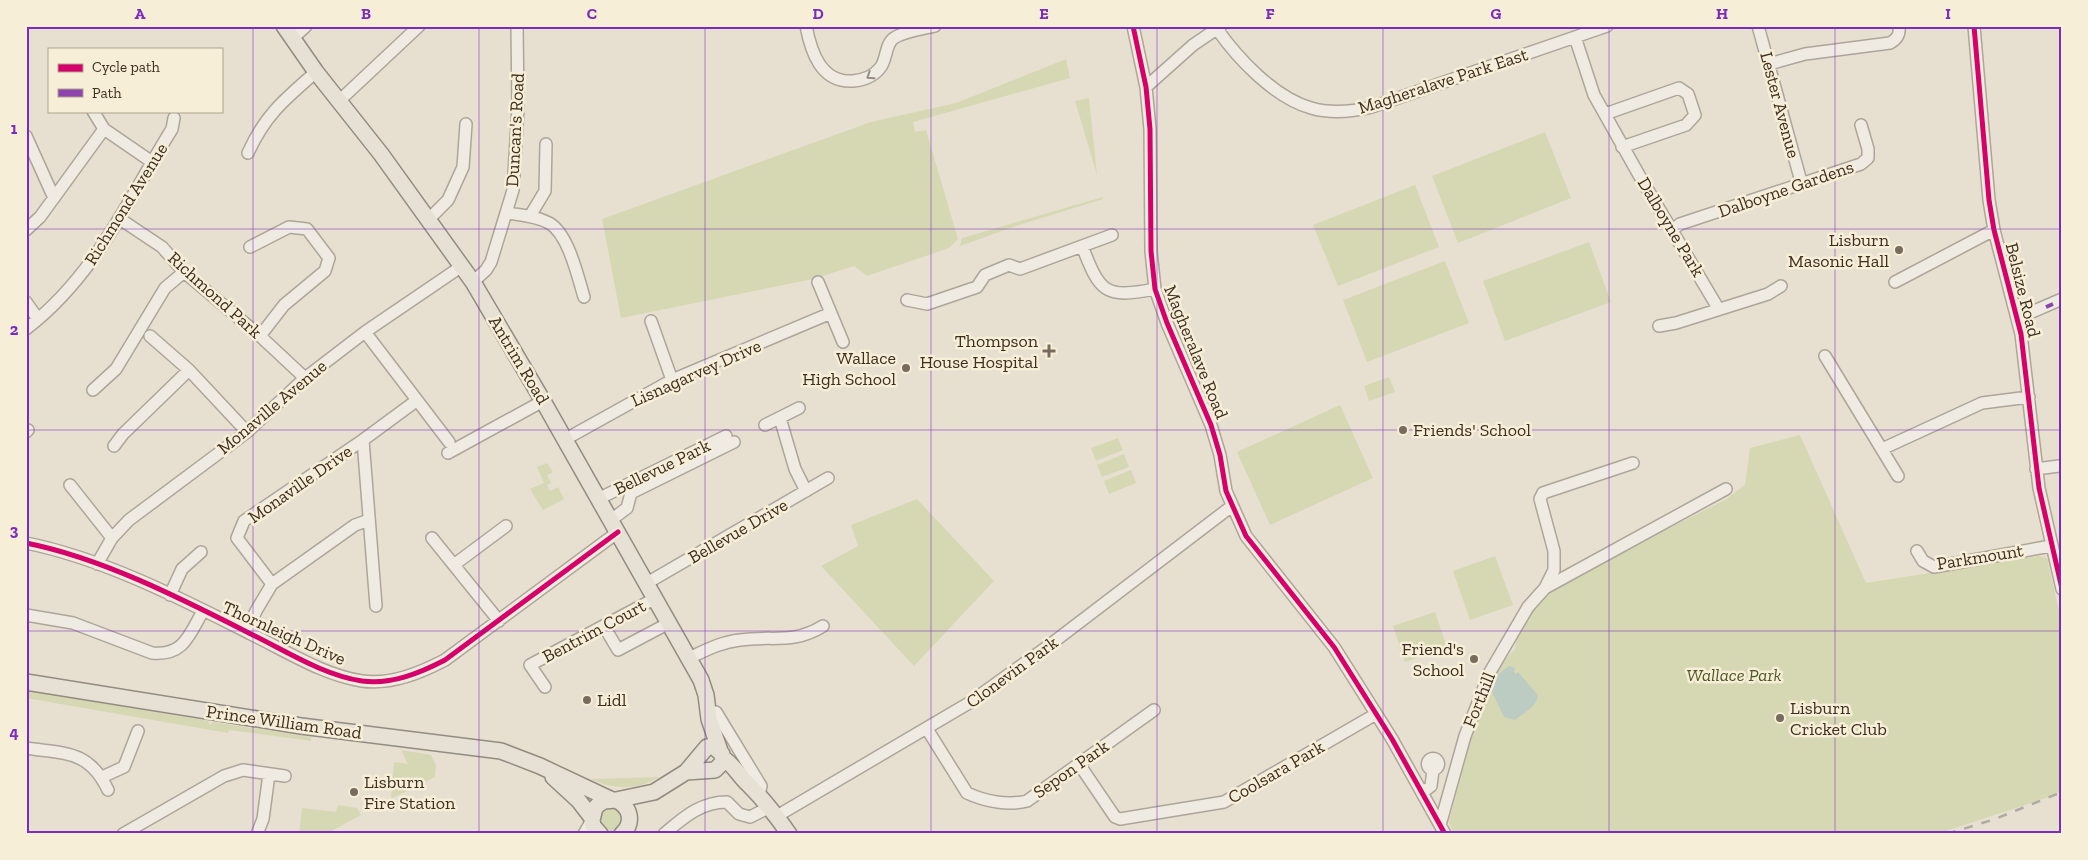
<svg xmlns="http://www.w3.org/2000/svg" width="2088" height="860" viewBox="0 0 2088 860" font-family="'Zilla Slab',serif">
<style>
.green{fill:#d6d7b3}
.water{fill:#bcccc2}
.lines{fill:none;stroke-linecap:round;stroke-linejoin:round}
.minor-casing{stroke:#ada599;stroke-width:14}
.major-casing{stroke:#928b80;stroke-width:18}
.minor{stroke:#efebe3;stroke-width:11}
.major{stroke:#e6e1d4;stroke-width:15}
.rail{stroke:#afaaa2;stroke-width:2.5;stroke-dasharray:9 9;stroke-linecap:butt}
.quiet{stroke:#8e44ad;stroke-width:4;stroke-dasharray:8 4;stroke-linecap:butt}
.cycleway-casing{stroke:#f7eed8;stroke-width:8}
.cycleway{stroke:#d6006c;stroke-width:5}
.oneway{stroke:#968c82}
.grid{fill:none;stroke:#7b2cbf;stroke-width:1;stroke-opacity:0.55}
.poi-dot{fill:#786c5e;stroke:#f7eed8;stroke-width:2}
.labels{text-anchor:middle;stroke-width:5;stroke-linejoin:round;paint-order:stroke}
.street-label{font-size:18px;fill:#3d2e20;stroke:#f7eed8}
.poi-label{font-size:18px;fill:#3d2e20;stroke:#f7eed8;text-anchor:end}
.park-label{font-size:18px;font-style:italic;fill:#4d5a26;stroke:#f7eed8}
.neatline{fill:none;stroke:#7b2cbf;stroke-width:2}
.grid-label{font-size:16px;text-anchor:middle;font-weight:bold;fill:#7b2cbf}
</style>
<rect width="100%" height="100%" fill="#e7e0d1"/>
<path class="green" d="M1066,59L1070,78L913,122L915,132L926,130L958,239L949,248L867,276L854,266L813,279L621,318L602,219L871,122L956,103Z
M1089,98L1097,175L1075,101Z
M1545,132L1571,198L1458,243L1432,176Z
M1415,185L1439,247L1338,286L1313,225Z
M1103,197V199L1016,226L960,246L962,238Z
M1589,242L1611,302L1505,341L1483,281Z
M1445,261L1469,323L1367,362L1343,300Z
M1389,377L1395,392L1369,401L1364,386Z
M1340,405L1373,478L1270,525L1237,452Z
M1800,435L1866,583L2038,556L2047,558L2062,624L2059,642L2062,655V791L2049,797L1937,834H1454L1449,822L1475,720L1498,667L1515,649L1518,629L1546,590L1725,500L1745,485L1750,448Z
M1118,438L1123,450L1096,461L1091,448Z
M1124,454L1129,467L1102,477L1097,465Z
M547,463L553,472L547,475L551,483L547,485L550,491L558,487L564,499L543,510L530,489L544,483L537,467Z
M1131,470L1136,483L1109,494L1104,481Z
M917,499L994,581L914,666L821,566L858,546L851,525Z
M1495,556L1513,605L1470,620L1453,571Z
M1435,612L1447,648L1405,662L1393,626Z
M26,690L208,721L209,724H212V722L311,737V741L229,730L228,733L26,698Z
M401,750L431,755L436,765L435,777L391,799L394,762L408,764Z
M659,777C637,791 612,789 590,779Z
M338,805L357,808L361,815L326,834H299L302,808L336,812Z
M613,805L625,818L616,833L603,831L597,815L600,810Z"/>
<path class="water" d="M1509,666L1515,668L1514,672L1516,674L1518,672L1537,694C1540,705 1523,713 1515,720L1504,717L1491,690L1496,676Z"/>
<g class="lines">
<defs>
<path id="minor" d="M806,26C811,52 821,83 853,81C863,80 873,77 880,68C887,60 885,44 894,38C905,31 923,29 935,26
M1133,26L1146,87L1150,129L1151,251L1155,289L1167,323L1211,425L1220,455L1226,491L1246,536L1334,647L1392,739L1445,834
M1758,26L1802,185
M1974,26L1989,200L1994,230L2021,334L2039,488L2062,589
M1217,29C1238,59 1275,98 1311,108C1331,114 1351,112 1372,107L1607,26
M1575,37L1594,95L1639,175L1718,308
M292,39L306,26
M1769,64L1805,54L1890,43C1898,39 1900,34 1899,26
M1146,87L1193,45L1221,26
M339,101L419,26
M93,111L104,129L152,162
M1605,114L1679,88L1688,94L1695,115L1686,125L1622,147
M26,136L54,198
M248,153C265,115 285,99 316,72
M507,213C521,215 536,216 549,223C568,233 578,277 584,297
M530,216L545,191L546,144
M120,219L162,247L184,272L260,336L305,378
M429,219L448,200L463,167L466,124
M26,230L40,217L104,129
M1672,230L1680,224L1861,164L1868,158V149L1861,125
M1082,246C1100,292 1104,299 1155,289
M250,247L289,227L307,229L329,258L325,271L284,305L260,336
M473,282L486,270L491,262L513,190L518,108L517,26
M818,282L843,342
M1895,282L1994,230
M907,300L927,304L977,287L985,275L1009,265L1020,269L1112,235
M26,302L38,319
M2018,318L2062,299
M651,321L672,380
M1659,326L1676,323L1768,294L1781,286
M26,329C96,275 127,201 172,129L174,118
M365,332L449,442
M150,336L189,370L247,432
M1825,356L1898,476
M93,390L116,369L165,288L184,272
M780,418L795,469L806,491
M765,425L799,408
M26,432L28,430
M363,440L376,606
M564,440L672,380L831,313
M114,446L123,434L189,370
M1882,449L1982,403L2029,397
M448,453L543,401
M2036,469L2059,466
M70,485L112,538
M598,499L726,436
M611,520L627,508L631,493L734,442
M432,538L499,621
M26,543C102,558 182,599 251,634C286,651 323,675 362,681C391,685 420,673 445,660L618,532
M1917,551L1923,561L1934,567L2051,546
M97,564L112,538L129,520L247,432L305,378L365,332L462,266
M455,564L506,526
M647,583L828,478
M272,584L237,538L244,521L363,440L416,401
M1545,588L1554,570V551L1540,499L1543,493L1633,463
M170,595L182,569L201,552
M26,615L73,623L152,653C184,656 189,635 203,611
M247,632L256,611L272,584L355,525L369,520
M608,633L618,650L669,623
M689,658C706,650 721,642 740,640C773,635 792,645 823,626
M545,687L530,665L656,598
M716,712L761,786L759,795
M927,729L967,793C984,801 1008,806 1027,801L1154,710
M26,748C65,754 89,750 108,790
M1427.5 764a5.5 5.5 0 1 1 11 0a5.5 5.5 0 1 1-11 0Z
M1079,764L1115,817L1120,819L1224,802L1376,714
M102,777L124,767L138,731
M1422,793L1431,786L1433,770
M777,816L969,703L1047,647L1232,506
M1440,825L1465,736L1490,672L1528,607L1545,588L1726,489
M123,834L224,776L243,770L285,776
M257,834L263,819L269,774
M584,834L592,820
M664,834C683,818 700,802 727,802L739,814L750,817L770,807"/>
<path id="major" d="M284,26L316,72L381,154L473,282L543,401L701,680L706,695L709,719L720,751
M26,682L301,726L501,751L540,766L610,799
M723,758C734,765 739,776 748,784C764,800 776,815 789,834
M553,777L579,801L592,818
M616,800C631,807 634,823 622,834
M600,834L593,826L592,820L595,808L599,804L604,801L616,800L654,792L686,772L707,747H714L722,754L723,762L715,770L686,772"/>
</defs>
<use href="#minor" class="minor-casing"/>
<use href="#major" class="major-casing"/>
<use href="#minor" class="minor"/>
<use href="#major" class="major"/>
<path class="rail" d="M1947,834L1995,819L2062,792"/>
<path class="quiet" d="M2046,307L2053,304"/>
<defs>
<path id="cycleway" d="M1133,26L1146,87L1150,129L1151,251L1155,289L1167,323L1211,425L1220,455L1226,491L1246,536L1334,647L1392,739L1445,834
M1974,26L1989,200L1994,230L2021,334L2039,488L2062,589
M26,543C102,558 182,599 251,634C286,651 323,675 362,681C391,685 420,673 445,660L618,532"/>
</defs>
<use href="#cycleway" class="cycleway-casing"/>
<use href="#cycleway" class="cycleway"/>
</g>
<defs><path id="oneway-chevron" d="M-2-3.5L2.5 0L-2 3.5" fill="none" stroke-width="1.6" stroke-linecap="round" stroke-linejoin="round" transform="scale(1.25)"/></defs>
<use class="oneway" href="#oneway-chevron" transform="translate(870 76) rotate(147)"/>
<path class="grid" d="M253,26V834M479,26V834M705,26V834M931,26V834M1157,26V834M1383,26V834M1609,26V834M1835,26V834M26,229H2062M26,430H2062M26,631H2062"/>
<g class="poi-dot">
<circle cx="1899" cy="250" r="5"/>
<path d="M1046.5 343.5h5v5h5v5h-5v5h-5v-5h-5v-5h5z"/>
<circle cx="906" cy="368" r="5"/>
<circle cx="1403" cy="430" r="5"/>
<circle cx="1474" cy="659" r="5"/>
<circle cx="587" cy="700" r="5"/>
<circle cx="1780" cy="718" r="5"/>
<circle cx="354" cy="792" r="5"/>
</g>
<g class="labels">
<g class="street-label">
<text transform="translate(1443 81) rotate(-18)" y="6">Magheralave Park East</text>
<text transform="translate(1780 105) rotate(75)" y="6">Lester Avenue</text>
<text transform="translate(515 130) rotate(-87)" y="6">Duncan's Road</text>
<text transform="translate(1786 189) rotate(-19)" y="6">Dalboyne Gardens</text>
<text transform="translate(126 204) rotate(-58)" y="6">Richmond Avenue</text>
<text transform="translate(1671 227) rotate(59)" y="6">Dalboyne Park</text>
<text transform="translate(2023 290) rotate(76)" y="6">Belsize Road</text>
<text transform="translate(215 295) rotate(42)" y="6">Richmond Park</text>
<text transform="translate(1196 352) rotate(68)" y="6">Magheralave Road</text>
<text transform="translate(519 360) rotate(59)" y="6">Antrim Road</text>
<text transform="translate(696 373) rotate(-24)" y="6">Lisnagarvey Drive</text>
<text transform="translate(272 407) rotate(-40)" y="6">Monaville Avenue</text>
<text transform="translate(662 467) rotate(-26)" y="6">Bellevue Park</text>
<text transform="translate(300 484) rotate(-35)" y="6">Monaville Drive</text>
<text transform="translate(738 531) rotate(-30)" y="6">Bellevue Drive</text>
<text transform="translate(1980 557) rotate(-9)" y="6">Parkmount</text>
<text transform="translate(594 631) rotate(-28)" y="6">Bentrim Court</text>
<text transform="translate(284 633) rotate(24)" y="6">Thornleigh Drive</text>
<text transform="translate(1012 672) rotate(-36)" y="6">Clonevin Park</text>
<text transform="translate(1479 700) rotate(-68)" y="6">Forthill</text>
<text transform="translate(284 722) rotate(8)" y="6">Prince William Road</text>
<text transform="translate(1071 769) rotate(-35)" y="6">Sepon Park</text>
<text transform="translate(1276 772) rotate(-30)" y="6">Coolsara Park</text>
</g>
<g class="poi-label">
<text x="1889" y="246">Lisburn<tspan x="1889" dy="21">Masonic Hall</tspan></text>
<text x="1038" y="347">Thompson<tspan x="1038" dy="21">House Hospital</tspan></text>
<text x="896" y="364">Wallace<tspan x="896" dy="21">High School</tspan></text>
<text x="1413" y="436" text-anchor="start">Friends' School</text>
<text x="1464" y="655">Friend's<tspan x="1464" dy="21">School</tspan></text>
<text x="597" y="706" text-anchor="start">Lidl</text>
<text x="1790" y="714" text-anchor="start">Lisburn<tspan x="1790" dy="21">Cricket Club</tspan></text>
<text x="364" y="788" text-anchor="start">Lisburn<tspan x="364" dy="21">Fire Station</tspan></text>
</g>
<g class="park-label">
<text x="1734" y="681">Wallace Park</text>
</g>
</g>
<rect width="2088" height="860" fill="none" stroke="#f7eed8" stroke-width="55"/>
<rect x="48" y="48" width="175" height="65" fill="#f7eed8" stroke="#ada18e"/>
<rect x="58" y="64" width="25" height="8" fill="#d6006c" stroke="#ada18e"/>
<text x="92" y="72" font-size="15" fill="#3d2e20">Cycle path</text>
<rect x="58" y="89" width="25" height="8" fill="#8e44ad" stroke="#ada18e"/>
<text x="92" y="98" font-size="15" fill="#3d2e20">Path</text>
<rect x="28" y="28" width="2032" height="804" class="neatline"/>
<g class="grid-label">
<text x="140" y="19">A</text>
<text x="366" y="19">B</text>
<text x="592" y="19">C</text>
<text x="818" y="19">D</text>
<text x="1044" y="19">E</text>
<text x="1270" y="19">F</text>
<text x="1496" y="19">G</text>
<text x="1722" y="19">H</text>
<text x="1948" y="19">I</text>
<text x="14" y="134">1</text>
<text x="14" y="335">2</text>
<text x="14" y="536">3</text>
<text x="14" y="738">4</text>
</g>
</svg>
